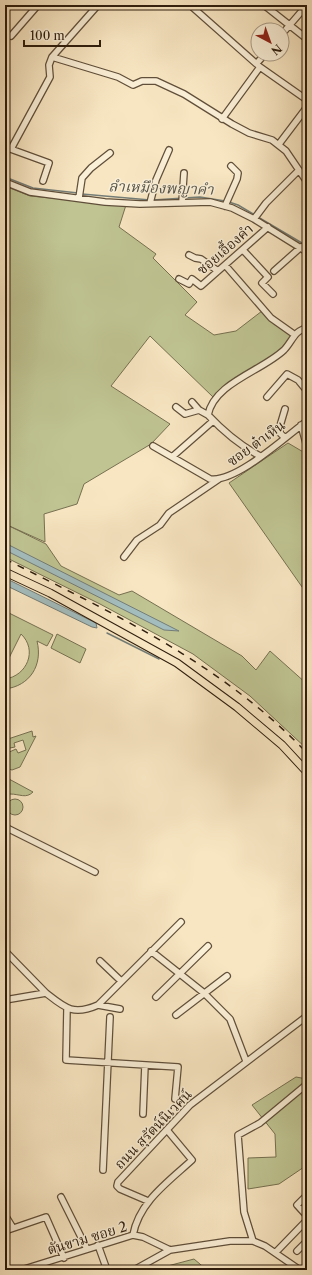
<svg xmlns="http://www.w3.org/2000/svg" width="312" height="1275" viewBox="0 0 312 1275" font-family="'Libre Caslon Text','Noto Serif Thai',serif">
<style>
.green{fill:#bfc492;stroke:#767050}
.water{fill:#a3bdbe;stroke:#747d77}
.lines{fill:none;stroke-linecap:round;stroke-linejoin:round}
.stream{stroke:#747d77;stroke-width:1.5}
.minor-casing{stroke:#604f3a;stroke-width:8}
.major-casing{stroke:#2e1d0d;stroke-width:9}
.minor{stroke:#faefd7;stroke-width:5.5}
.major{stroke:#f8e6c2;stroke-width:7}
.rail{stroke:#2e1d0d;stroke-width:1.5;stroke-dasharray:7 7;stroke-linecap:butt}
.labels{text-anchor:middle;stroke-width:3;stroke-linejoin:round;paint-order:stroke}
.street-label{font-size:14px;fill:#2e1d0d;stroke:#faefd7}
.water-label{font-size:15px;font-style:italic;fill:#57554b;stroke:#faefd7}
</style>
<rect width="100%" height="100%" fill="#f8e6c2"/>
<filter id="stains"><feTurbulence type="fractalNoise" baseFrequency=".005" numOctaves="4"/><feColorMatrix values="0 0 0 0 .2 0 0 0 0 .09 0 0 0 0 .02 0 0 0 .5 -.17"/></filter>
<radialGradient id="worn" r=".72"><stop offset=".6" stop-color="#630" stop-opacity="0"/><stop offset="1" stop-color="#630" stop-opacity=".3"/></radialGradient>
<path class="green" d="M5,186L30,196L126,205L119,227L156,254L153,258L197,302L185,315L214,335L236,331L262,311L274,324L292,336C273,363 238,375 213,397L150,336L111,386L170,424L151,444L84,484L77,504L44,514L45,542L5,524Z
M288,443L305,453L307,458V594L229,483Z
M5,524L46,544L61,566L119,595L132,591L242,656L256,670L270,651L307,684V749L250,696L193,654L100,604L5,557Z
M5,611L53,635L47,646L37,641C43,665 30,686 5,689V679C27,676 38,650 21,634L5,666Z
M57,634L86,649L80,663L51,648Z
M32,731L33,737L36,736L20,767L12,770L5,768V754L16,749L18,753L26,750L23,740L14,743L15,747L5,749V740Z
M5,779H9L33,792C26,799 20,794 10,794L5,797Z
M7 807a8 8 0 1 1 16 0a8 8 0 1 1-16 0Z
M296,1077L307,1079V1165L279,1184L248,1189V1158L276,1157L275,1134L252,1105Z
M194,1259L207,1270H160V1268Z"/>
<path class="water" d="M5,543L179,631L164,630L5,550Z
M5,578L96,623L97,628L92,627L5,585Z"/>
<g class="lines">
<path class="stream" d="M5,177L33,188L78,193
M82,194L150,200
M153,200L200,197L225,201
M229,202L238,205L307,246
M107,633L159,659"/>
<defs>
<path id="minor" d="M190,5L260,67L307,100
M264,5L307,39
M282,34L307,5
M11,36L38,5
M52,57L118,77L133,85L142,81H156L184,94L232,124L249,133L272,140L286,151L307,182
M257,63L265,54
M222,119L260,67
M279,144L307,107
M5,147L49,163L43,181
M11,149L50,77L49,65L52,57L98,5
M5,182L30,192L105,202L140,204L210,202L232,208L254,219L307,252
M79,198L82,178L91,168L110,153
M182,202L184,173
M150,203L156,180L169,150
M225,206L237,179L238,173L231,166
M254,219L266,203L299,170
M243,250L268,277L262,283L273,294
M189,255L195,258L201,259L218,271
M225,265L271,318L295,335
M274,271L301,247
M179,279L189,284L192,279L201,286L268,227
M267,397L287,374L298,380L307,391
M192,402L199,410
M176,407L185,414L199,410L208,415
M301,425L307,447
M285,438L280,433V426L285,409
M153,446L210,479C236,483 285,437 307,421
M260,456C241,446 223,431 208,415C214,383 262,371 284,350C289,345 292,338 297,333C300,330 304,329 307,327
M172,457L213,421
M124,557L137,540L160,525L169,513L219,479
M5,827L95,872
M5,951L46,993
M151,951L204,993L230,1019L246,1061
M100,961L121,981
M156,997L208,946
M5,1000L46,993C65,1008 73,1016 98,1005L181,922
M98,1005L120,1009
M67,1009L66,1060L178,1067L175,1099
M176,1015L227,976
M143,1114L145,1065
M103,1170L110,1017
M307,1195L297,1205L307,1216
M61,1197L87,1249
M148,1201L120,1189L117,1186L118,1182L190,1105L307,1016
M5,1215L13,1228
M5,1231L46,1217L64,1258
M133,1235C139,1202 168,1182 192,1160L167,1130
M253,1241L244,1212L238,1135L260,1123L307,1084
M98,1245L107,1270
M297,1251L307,1241
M276,1252L307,1220
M21,1270L133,1235L143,1237L170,1250L230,1241H253L265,1246L300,1270
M134,1270L170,1250"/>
<path id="major" d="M5,572L50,593L177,663L237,707L282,745L307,772"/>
</defs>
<use href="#minor" class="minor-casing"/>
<use href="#major" class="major-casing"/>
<use href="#minor" class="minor"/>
<use href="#major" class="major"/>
<path class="rail" d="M5,559C114,614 221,663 307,753"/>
</g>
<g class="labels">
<g class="street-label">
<text transform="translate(225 249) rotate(-41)" y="5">ซอยเอื้องคำ</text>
<text transform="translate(256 443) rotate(-36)" y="5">ซอย ต๋าเหิน</text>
<text transform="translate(153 1129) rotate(-46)" y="5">ถนน สุรัตน์นิเวศน์</text>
<text transform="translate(87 1238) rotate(-17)" y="5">ตันขาม ซอย 2</text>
</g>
<g class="water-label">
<text transform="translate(161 188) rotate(2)" y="5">ลำเหมืองพญาคำ</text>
</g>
</g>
<rect width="312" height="1275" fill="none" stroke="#f8e6c2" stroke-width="20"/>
<rect x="6" y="6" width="300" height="1263" fill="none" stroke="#2e1d0d" stroke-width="2"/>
<rect x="10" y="10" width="292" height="1255" fill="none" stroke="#2e1d0d"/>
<g transform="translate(270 42) rotate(139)"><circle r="19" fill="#faefd7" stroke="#a89b86"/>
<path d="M0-3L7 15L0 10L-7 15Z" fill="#8f2418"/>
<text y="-6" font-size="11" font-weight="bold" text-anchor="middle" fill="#2e1d0d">N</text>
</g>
<path d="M24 40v6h76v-6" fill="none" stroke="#2e1d0d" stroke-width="2"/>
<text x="30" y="40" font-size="12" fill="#2e1d0d" stroke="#faefd7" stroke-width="3" paint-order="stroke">100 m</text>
<rect width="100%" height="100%" filter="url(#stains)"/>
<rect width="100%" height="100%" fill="url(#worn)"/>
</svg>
